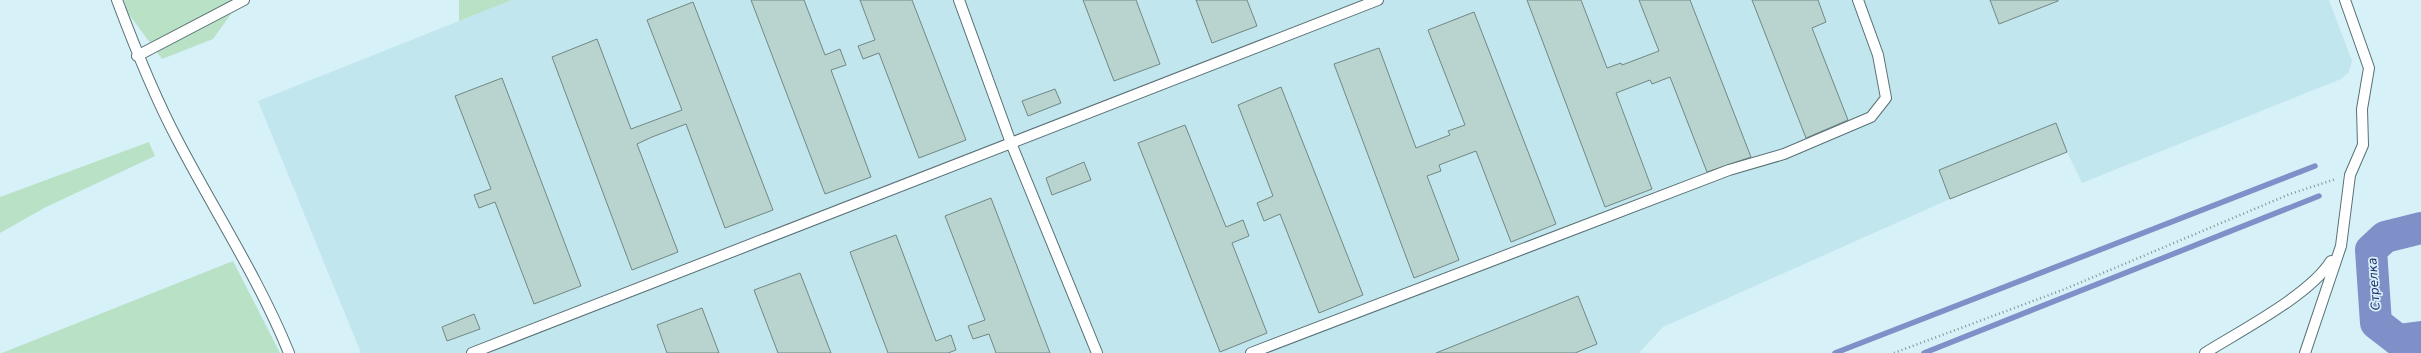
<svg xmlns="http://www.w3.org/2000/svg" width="2421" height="353" viewBox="0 0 2421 353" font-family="'DejaVu Sans',sans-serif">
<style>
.built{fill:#c2e6ed}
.green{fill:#b8e1c6}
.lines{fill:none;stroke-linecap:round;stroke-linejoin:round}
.stream{stroke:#7f90c8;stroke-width:5.5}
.river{stroke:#7f90c8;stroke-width:32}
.building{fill:#b9d4cf;stroke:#708884}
.lane-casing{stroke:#587075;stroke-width:12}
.path{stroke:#819397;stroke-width:2.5;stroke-dasharray:1 3;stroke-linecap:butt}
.lane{stroke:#fff;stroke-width:10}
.labels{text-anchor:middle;stroke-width:3.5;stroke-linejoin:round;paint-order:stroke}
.water-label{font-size:12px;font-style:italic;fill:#1d276a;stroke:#d7f1f8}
</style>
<rect width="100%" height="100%" fill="#d7f1f8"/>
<path class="built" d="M512,0H2329L2352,61L2349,72L2341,79L2082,183L2067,152L1950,199L1663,327L1639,353H361L258,101Z"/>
<path class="green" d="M124,0H232L233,11L213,39L162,59L128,13Z
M459,0H512L459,21Z
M149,142L155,156L46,207L0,233V197Z
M233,261L280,353H2Z"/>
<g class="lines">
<path class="stream" d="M1835,353L2315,166
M1924,353L2319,196"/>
<path class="river" d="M2421,228L2385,237L2371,250L2376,323L2398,340L2421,337"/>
</g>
<path class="building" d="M751,0H804L825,55L840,49L846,65L831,70L871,177L825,194Z
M860,0H912L966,140L919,158L879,53L863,59L858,46L875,40Z
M1083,0H1136L1160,64L1114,81Z
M1196,0H1247L1257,26L1212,43Z
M1527,0H1581L1607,68L1621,63L1622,65L1659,51L1639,0H1690L1751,157L1707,172L1670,77L1652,84L1650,80L1616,93L1652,189L1605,207Z
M1752,0H1818L1826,22L1812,28L1848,120L1806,138Z
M1990,0H2058V1L1999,24Z
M693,2L773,210L725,228L686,124L652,137L637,144L678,252L632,270L552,57L597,39L631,129L682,110L647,20Z
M1474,12L1556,224L1511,242L1476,151L1439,165L1441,171L1427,176L1459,260L1414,278L1334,64L1379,48L1416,148L1450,135L1448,131L1465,125L1428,30Z
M502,78L581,286L534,304L495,202L479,208L474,195L491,189L455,96Z
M1281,87L1363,295L1319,313L1280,214L1264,221L1257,203L1273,196L1238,105Z
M1055,89L1061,103L1028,116L1022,101Z
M2056,123L2067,152L1950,199L1939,170Z
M1185,125L1226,227L1243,220L1249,236L1232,243L1267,333L1220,352L1138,143Z
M1084,162L1091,180L1052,195L1046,178Z
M991,198L1050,353H996L989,334L973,339L968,326L985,320L945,216Z
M896,235L936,341L951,335L956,350L948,353H888L850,252Z
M800,273L831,353H778L754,290Z
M1578,296L1597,344L1575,353H1436Z
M702,308L719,353H667L657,325Z
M474,314L480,329L447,341L442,327Z"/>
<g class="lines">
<defs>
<path id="lane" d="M117,0C135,48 154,96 178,141C215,212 259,279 289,353
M959,0L1011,143L1097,353
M137,56L244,0
M472,353L1378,0
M1251,353L1729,170L1784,154L1871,117L1886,98L1878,55L1858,0
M2205,353C2240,331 2310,295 2331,261
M2305,353L2341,246L2350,175L2363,145L2362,109L2369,68L2345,0"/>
</defs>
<use href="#lane" class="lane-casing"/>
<path class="path" d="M1894,353L2065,289L2290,194L2336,179"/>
<use href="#lane" class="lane"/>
</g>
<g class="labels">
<g class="water-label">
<text transform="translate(2374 284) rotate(-94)" y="4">Стрелка</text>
</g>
</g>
</svg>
